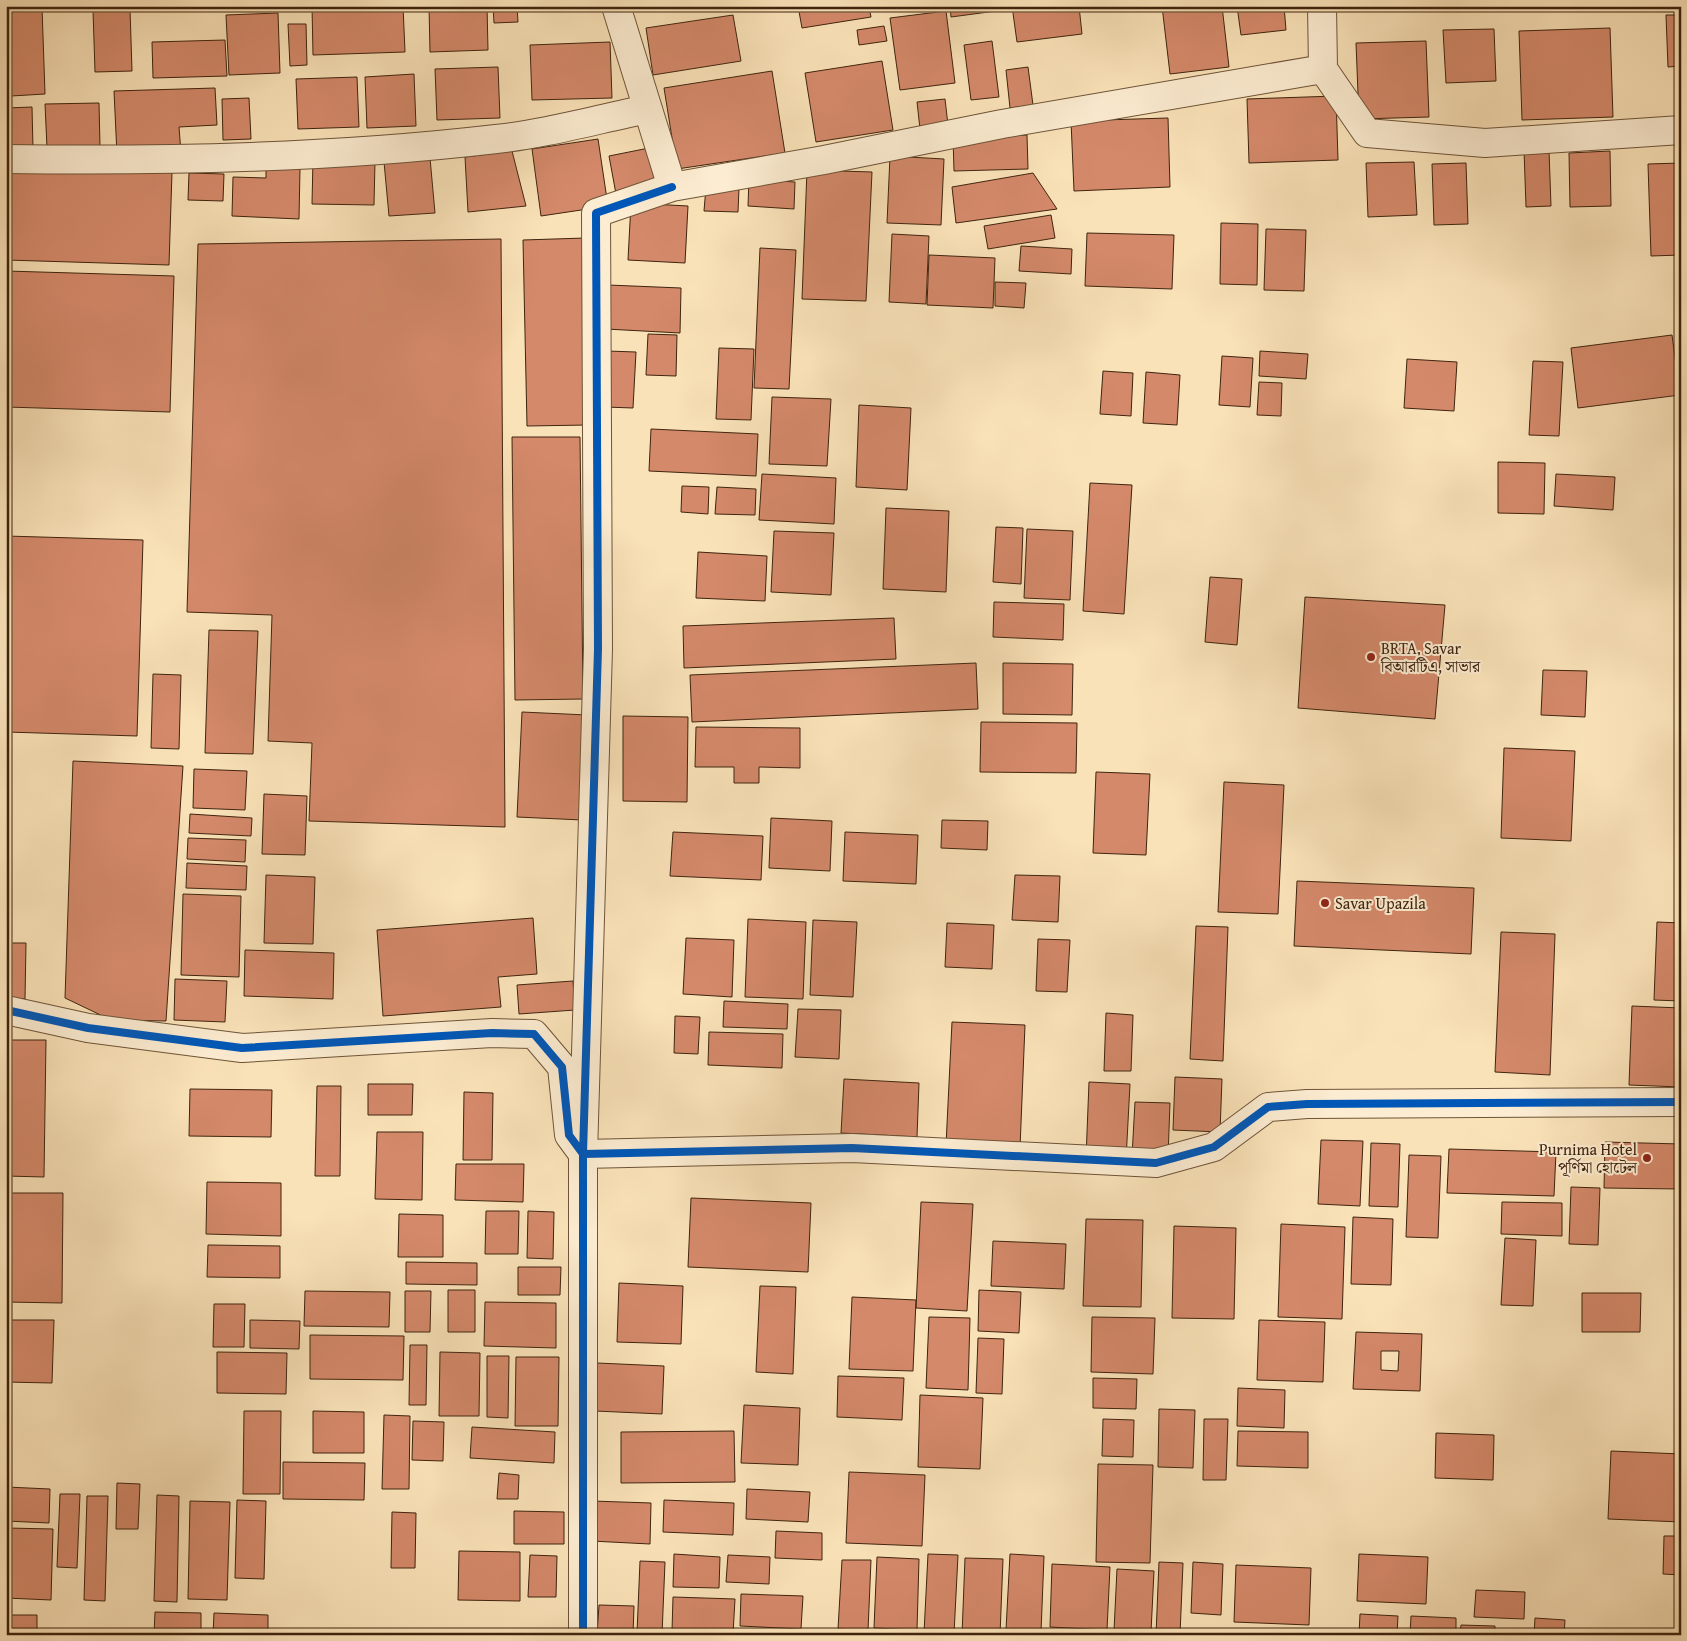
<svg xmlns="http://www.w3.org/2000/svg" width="1687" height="1641" viewBox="0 0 1687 1641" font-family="'Gentium Book Plus','Noto Serif Bengali',serif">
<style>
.building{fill:#d4896a;stroke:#3f240e;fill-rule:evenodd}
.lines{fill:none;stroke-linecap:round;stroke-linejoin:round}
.street-casing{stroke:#6e5438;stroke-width:30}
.street{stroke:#fcecd1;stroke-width:28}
.cycleway-casing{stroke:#fcecd1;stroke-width:11}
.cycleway{stroke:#0057b8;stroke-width:8}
.poi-dot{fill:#8f2418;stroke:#fcecd1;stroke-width:2}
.labels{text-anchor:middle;stroke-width:4;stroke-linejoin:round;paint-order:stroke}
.poi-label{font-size:16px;fill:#3f240e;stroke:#fcecd1;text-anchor:start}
</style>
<rect width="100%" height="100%" fill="#fae2b8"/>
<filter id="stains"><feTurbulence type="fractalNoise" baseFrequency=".004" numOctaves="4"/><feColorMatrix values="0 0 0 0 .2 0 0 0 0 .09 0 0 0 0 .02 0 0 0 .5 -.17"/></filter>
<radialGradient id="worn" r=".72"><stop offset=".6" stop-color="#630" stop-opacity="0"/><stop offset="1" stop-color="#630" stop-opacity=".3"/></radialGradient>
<path class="building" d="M312,6H403L405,52L313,55Z
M429,6H487L488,50L430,52Z
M493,6H517L518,22L494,23Z
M567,6H599V7L567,8Z
M798,6H869L871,17L802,28Z
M950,6H996V11L951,17Z
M1012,6H1079L1082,34L1017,42Z
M1162,6H1222L1229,67L1170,74Z
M1237,6H1284L1286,30L1241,35Z
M42,7L45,94L11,96L10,57H6V8Z
M130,9L132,71L95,72L93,10Z
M946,11L955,83L900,90L890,18Z
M278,13L280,73L229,75L226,15Z
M733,15L741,61L653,75L646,28Z
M1666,15H1681V66L1668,67Z
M288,24H306L307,65L290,66Z
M884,26L887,41L859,45L857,30Z
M1610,28L1613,117L1522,120L1519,31Z
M1494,29L1496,81L1446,83L1443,30Z
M225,40L227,76L153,78L152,42Z
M992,41L999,97L971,100L964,45Z
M1426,41L1429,117L1359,119L1356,43Z
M610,42L612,98L532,100L530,45Z
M882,61L893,130L816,142L805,73Z
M498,67L500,118L437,120L435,69Z
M1028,67L1033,105L1010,108L1006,70Z
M772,71L785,153L677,169L664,88Z
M414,74L416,126L367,128L365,77Z
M357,77L359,127L298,129L296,79Z
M215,88L217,125L179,127L181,153L117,155L114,91Z
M1336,96L1338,160L1249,163L1247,99Z
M249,98L251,139L223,140L222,99Z
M945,99L948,125L920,129L917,102Z
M99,103L100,147L47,148L45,104Z
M32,107L33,149L6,150V108Z
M1168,118L1170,187L1074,191L1071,121Z
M1027,135L1028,169L954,171L953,138Z
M598,139L608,206L541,216L532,149Z
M649,148L657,186L616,194L609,156Z
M1524,150H1549L1551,206L1526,207Z
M512,151L526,206L468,212L465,157Z
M1610,151L1611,206L1570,207L1569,153Z
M890,156L944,159L941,225L887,223Z
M430,158L435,213L389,216L384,162Z
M313,159L375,161L374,205L312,204Z
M1414,162L1417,215L1368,217L1366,163Z
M1466,163L1468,224L1434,225L1432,164Z
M1681,163V255L1651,256L1648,164Z
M6,167L172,172L169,265L6,260Z
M266,167L300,168L299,219L232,216L233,177L266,178Z
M807,170L872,172L866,301L802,299Z
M189,173L224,174L223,201L188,200Z
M1033,173L1057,209L956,223L952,187Z
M749,179L795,182L794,209L748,206Z
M706,187L739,188L738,212L704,211Z
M631,203L688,206L685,263L628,260Z
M1051,215L1055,238L988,249L984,226Z
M1221,223L1258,224L1257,285L1220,284Z
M1266,229L1306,230L1304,291L1264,290Z
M1087,233L1174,235L1172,289L1085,286Z
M892,234L929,236L926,304L889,302Z
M585,238L588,425L527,426L523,240Z
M501,239L505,827L309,821L312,743L268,741L272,615L187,612L198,244Z
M1021,246L1072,249L1071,274L1019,271Z
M760,248L796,250L789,389L754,388Z
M929,255L995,258L993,308L927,305Z
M6,271L174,276L170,412L6,407Z
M995,282L1026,283L1024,308L995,306Z
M608,285L681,288L680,333L606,329Z
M648,334L677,335L676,376L646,375Z
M1672,335L1680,395L1578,408L1571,348Z
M719,348L754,349L751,420L716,419Z
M607,351L636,352L633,408L605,407Z
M1260,351L1308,354L1306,379L1259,376Z
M1222,356L1253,358L1250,407L1219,405Z
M1407,359L1457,362L1454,411L1404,408Z
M1533,361L1563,362L1559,436L1529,435Z
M1103,371L1133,373L1131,416L1100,414Z
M1146,372L1180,375L1177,425L1143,423Z
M1259,382L1282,383L1281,416L1257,415Z
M772,397L831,399L827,466L769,464Z
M859,405L911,408L907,490L856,487Z
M651,429L758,434L756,476L649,471Z
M512,437H580L583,699L515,700Z
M1498,462L1545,463L1544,514L1498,513Z
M762,474L836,478L834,524L759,520Z
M1556,474L1615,477L1613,510L1554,506Z
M1090,483L1132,485L1124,614L1083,611Z
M682,486L709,487L708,514L681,512Z
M717,487L756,489L755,515L715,514Z
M886,508L949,511L946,592L883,589Z
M996,527L1023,528L1021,584L993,582Z
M1027,529L1073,531L1070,600L1024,598Z
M774,531L834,533L831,595L771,592Z
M6,536L143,540L137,736L6,732Z
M698,552L767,556L765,601L696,598Z
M1210,577L1242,579L1237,645L1205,642Z
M1305,597L1445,605L1435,719L1298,708Z
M994,602L1064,604L1063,640L993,637Z
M894,618L896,659L684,668L683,626Z
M209,630L258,631L253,754L205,753Z
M976,663L978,709L692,722L690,675Z
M1003,663L1073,664L1072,715L1003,714Z
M1543,670L1587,671L1585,717L1541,715Z
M153,674L181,675L179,749L151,748Z
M522,712L587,715L582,820L517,817Z
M623,716L688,717L687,802L623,801Z
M981,722L1077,723L1076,773L980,772Z
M696,727L800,728V768L759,767V783H734V767H695Z
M1504,748L1575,751L1571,841L1501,838Z
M73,761L183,766L166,1021L111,1020L65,998Z
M194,769L247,771L245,810L193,808Z
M1096,772L1150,774L1146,855L1093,853Z
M1224,782L1284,785L1278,914L1218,912Z
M264,794L307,796L305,855L262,854Z
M190,814L252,818L251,836L189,833Z
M771,818L832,821L830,871L769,868Z
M942,820L988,821L987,850L941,848Z
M673,832L763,836L761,880L670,876Z
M845,832L918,835L916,884L843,881Z
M188,838L246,840L245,862L187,859Z
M187,863L247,866L246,890L186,888Z
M266,875L315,877L313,944L264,943Z
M1015,875L1060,876L1058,922L1012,920Z
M1297,881L1474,888L1471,954L1294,946Z
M183,894L241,896L239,977L181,975Z
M533,918L537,974L498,977L501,1007L383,1016L377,930Z
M748,919L806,922L803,999L745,997Z
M813,920L857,922L853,997L810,995Z
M1657,922L1681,923V1001L1654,1000Z
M947,923L994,925L992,969L945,967Z
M1196,926L1228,927L1223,1061L1190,1059Z
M1501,932L1555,934L1550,1075L1495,1072Z
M686,938L734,940L732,997L683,994Z
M1038,939L1070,940L1067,992L1036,991Z
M6,943H26L25,999L6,998Z
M245,950L334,953L333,999L244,996Z
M175,979L227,981L225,1022L174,1020Z
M573,981L575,1010L519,1014L517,985Z
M724,1001L788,1004L787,1029L723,1027Z
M1632,1006L1681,1008V1087L1629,1085Z
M798,1009L841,1010L839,1059L795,1057Z
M1106,1013L1133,1015L1131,1071H1104Z
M675,1016L700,1017L698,1054L674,1053Z
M952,1022L1025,1025L1020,1148L946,1145Z
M709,1032L783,1034L782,1068L708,1065Z
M6,1040H46L44,1177L6,1176Z
M1175,1077L1222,1079L1220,1132L1173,1130Z
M844,1079L919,1083L917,1137L841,1133Z
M1089,1082L1130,1084L1126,1160L1086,1158Z
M368,1084H413L412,1115H368Z
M317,1086H341L340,1176H315Z
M190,1089L272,1090L271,1137L189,1136Z
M464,1092L493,1093L492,1160H463Z
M1135,1102L1170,1103L1168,1157L1132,1156Z
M377,1132H423L422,1200L375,1199Z
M1321,1140L1363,1141L1360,1206L1318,1204Z
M1605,1142L1681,1144V1189L1604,1188Z
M1371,1143L1400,1144L1398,1207L1369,1206Z
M1449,1149L1556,1152L1554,1196L1447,1193Z
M1409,1155L1441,1156L1438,1238L1406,1237Z
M456,1164H524L523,1202L455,1200Z
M207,1182L281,1183V1236L206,1234Z
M1571,1187L1600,1188L1598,1245L1569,1244Z
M6,1193H63L62,1303L6,1302Z
M691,1198L811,1203L808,1272L688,1267Z
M921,1202L973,1204L967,1311L916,1308Z
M1502,1202L1562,1203V1236L1501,1234Z
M486,1211H519L518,1254H485Z
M528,1211L554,1212L553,1259L527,1258Z
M399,1214L443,1215V1257H398Z
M1353,1217L1393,1219L1391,1285L1351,1284Z
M1086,1219L1143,1220L1141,1307L1083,1306Z
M1281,1224L1345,1227L1342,1319L1278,1317Z
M1174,1226L1236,1228L1234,1319L1172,1318Z
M1505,1238L1536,1240L1533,1306L1501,1305Z
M993,1241L1066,1244L1064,1289L991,1286Z
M208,1245L280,1246V1278L207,1277Z
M406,1262L477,1263V1285L406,1284Z
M518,1267H561L560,1295H518Z
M619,1283L683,1286L681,1344L617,1342Z
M760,1286L796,1287L793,1374L756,1372Z
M448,1290H475V1332H448Z
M979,1290L1021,1292L1019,1333L978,1331Z
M305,1291L390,1292L389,1327L304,1326Z
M405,1291H431L430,1332H405Z
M1582,1293H1641L1640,1332H1582Z
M852,1297L916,1300L913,1371L849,1369Z
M485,1302L556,1303V1348L484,1346Z
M214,1304H245L244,1347H213Z
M929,1317L970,1318L968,1390L926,1388Z
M1092,1317L1155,1318L1153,1374L1091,1372Z
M6,1320H54L52,1383L6,1382Z
M250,1320L300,1321L299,1349L250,1348Z
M1259,1320L1325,1322L1323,1382L1257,1380Z
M1356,1332L1422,1334L1420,1391L1353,1389ZM1381,1351H1399L1398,1371L1381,1370Z
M310,1335L404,1336L403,1380L310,1379Z
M978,1338L1004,1339L1002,1394L976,1393Z
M410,1345H427L426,1405H409Z
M217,1352L287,1353L286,1394L217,1393Z
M440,1352L480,1353L479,1416H439Z
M487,1356H509L508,1418L487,1417Z
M516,1357H559L558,1426H515Z
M597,1363L664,1366L662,1414L595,1411Z
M838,1376L904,1378L902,1420L837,1417Z
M1093,1378L1137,1379L1136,1409L1093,1408Z
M1238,1388L1285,1390L1284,1428L1237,1426Z
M920,1395L983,1398L980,1469L918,1467Z
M744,1405L800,1408L798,1465L741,1463Z
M1159,1409L1195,1410L1193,1468L1158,1467Z
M244,1411H281L280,1494H243Z
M313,1411L364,1412V1453H313Z
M384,1415L410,1416L409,1489H382Z
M1103,1419L1134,1420L1133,1457L1102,1456Z
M1204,1419H1228L1226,1480H1203Z
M413,1421L444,1422L443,1461L412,1460Z
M472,1427L555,1432L554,1463L470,1458Z
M734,1431L735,1482L621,1483V1432Z
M1238,1431L1308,1432V1468L1237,1466Z
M1436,1433L1494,1435L1493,1480L1435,1478Z
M1611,1451L1681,1454V1522L1608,1519Z
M283,1462L365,1463L364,1500L283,1499Z
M1098,1464L1153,1465L1150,1563L1096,1562Z
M849,1472L925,1475L922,1546L846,1543Z
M499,1473L519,1475L518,1499H497Z
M117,1483L140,1484L138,1529H116Z
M6,1487L50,1489L49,1523L6,1521Z
M747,1489L810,1492L808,1522L746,1519Z
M60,1494H80L77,1568L57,1567Z
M157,1495L179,1496L177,1602L154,1601Z
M87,1496H108L105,1601L84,1600Z
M237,1500L266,1501L264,1579L235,1578Z
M664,1500L734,1503L733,1535L663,1532Z
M190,1501L230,1502L227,1600L188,1599Z
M592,1501L651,1503L650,1544L591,1541Z
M514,1511L564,1512V1544H514Z
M392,1512L416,1513L415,1568H391Z
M6,1528L53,1529L51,1600L6,1598Z
M776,1531L822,1533V1560L775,1558Z
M1664,1536H1681V1575L1663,1574Z
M459,1551L520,1552V1601L458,1600Z
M674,1554L720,1557L719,1588L673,1587Z
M928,1554L958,1555L954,1634L924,1633Z
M1010,1554L1044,1556L1041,1632L1006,1630Z
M1359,1554L1428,1557L1426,1604L1357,1601Z
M530,1555L557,1556L556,1597H528Z
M728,1555L770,1557L769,1584L726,1582Z
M877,1557L919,1559L917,1630L874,1628Z
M965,1558L1003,1559L1000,1635H962Z
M842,1560H871L868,1631L838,1629Z
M640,1561L665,1562L662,1635L637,1633Z
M1159,1562L1183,1563L1180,1635H1156Z
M1193,1562L1223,1564L1221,1615L1191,1613Z
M1052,1564L1110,1567L1107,1630L1050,1627Z
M1236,1565L1311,1568L1309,1625L1234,1622Z
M1117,1569L1154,1571L1151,1632L1114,1631Z
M1476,1590L1525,1592L1524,1619L1474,1617Z
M741,1594L803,1596L801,1629L740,1626Z
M673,1597L735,1599L733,1634L672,1631Z
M599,1605L634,1606L633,1635H597Z
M155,1612L201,1613V1635H154Z
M214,1613L268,1615V1635H213Z
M1360,1614L1398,1616L1397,1635H1359Z
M6,1615H37V1635H6Z
M1411,1616L1456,1618V1635H1410Z
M1535,1618L1565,1620L1564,1635H1534Z
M1461,1625L1495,1626V1635H1460Z"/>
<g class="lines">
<defs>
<path id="street" d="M616,6L672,187L824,160L1002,124L1323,69L1367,133L1485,143L1681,130
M1322,6L1323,69
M6,159C170,161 333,158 496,139C546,134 598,119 648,109
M6,1010L88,1028L242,1048L492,1033L534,1034L562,1067L569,1135L583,1154L852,1148L1156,1163L1214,1147L1268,1107L1307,1104L1681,1102
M583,1635V1154L598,649L596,213L672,187"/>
</defs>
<use href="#street" class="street-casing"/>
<use href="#street" class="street"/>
<defs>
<path id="cycleway" d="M6,1010L88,1028L242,1048L492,1033L534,1034L562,1067L569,1135L583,1154L852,1148L1156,1163L1214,1147L1268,1107L1307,1104L1681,1102
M583,1635V1154L598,649L596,213L672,187"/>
</defs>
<use href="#cycleway" class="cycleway-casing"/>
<use href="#cycleway" class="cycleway"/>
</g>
<g class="poi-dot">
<circle cx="1371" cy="657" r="5"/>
<circle cx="1325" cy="903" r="5"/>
<circle cx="1647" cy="1158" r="5"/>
</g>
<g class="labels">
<g class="poi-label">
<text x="1381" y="654">BRTA, Savar<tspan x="1381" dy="18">বিআরটিএ, সাভার</tspan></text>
<text x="1335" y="909">Savar Upazila</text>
<text x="1637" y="1155" text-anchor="end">Purnima Hotel<tspan x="1637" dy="18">পূর্ণিমা হোটেল</tspan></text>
</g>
</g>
<rect width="1687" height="1641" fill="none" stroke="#fae2b8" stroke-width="25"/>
<rect x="8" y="8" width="1672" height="1626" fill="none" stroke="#3f240e" stroke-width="2.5"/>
<rect x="12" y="12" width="1662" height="1616" fill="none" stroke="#3f240e"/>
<rect width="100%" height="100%" filter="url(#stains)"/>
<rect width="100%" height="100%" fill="url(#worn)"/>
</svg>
